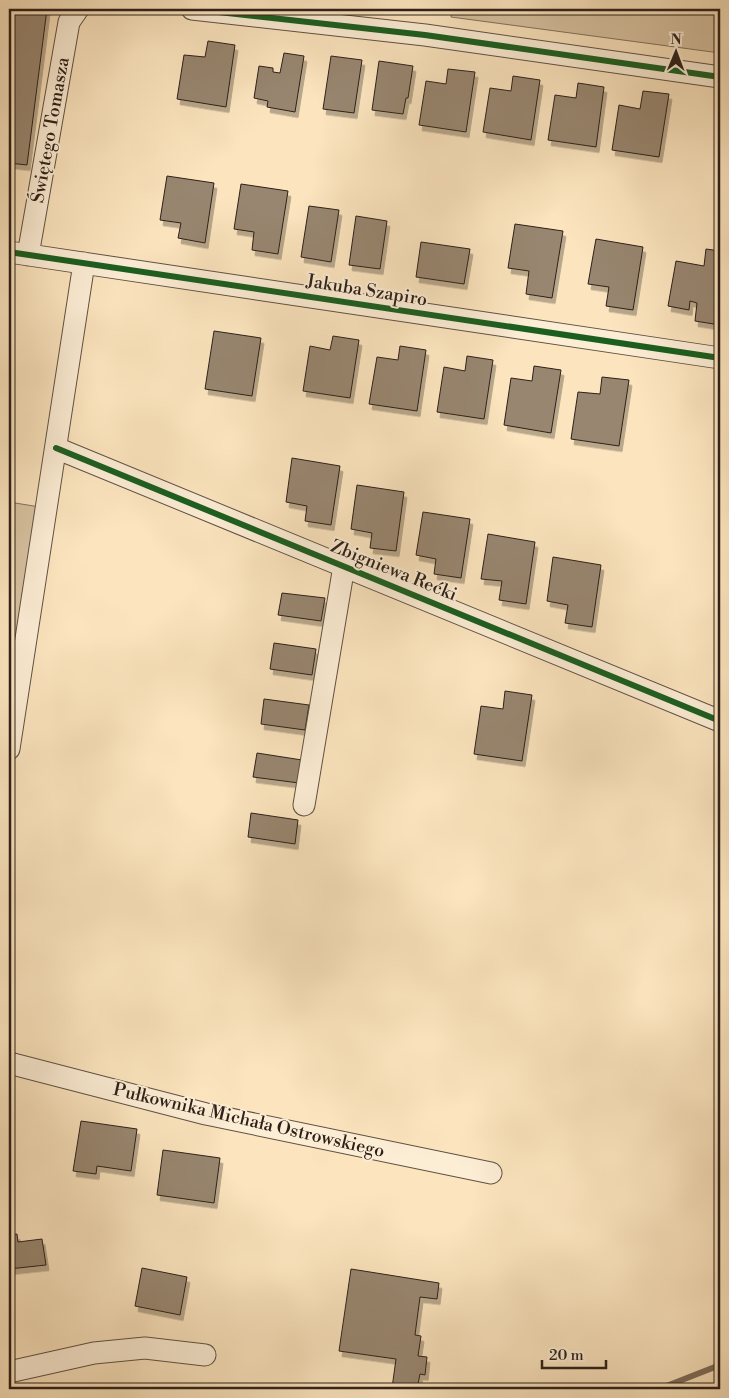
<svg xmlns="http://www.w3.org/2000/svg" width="729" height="1398" viewBox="0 0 729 1398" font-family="'Libre Bodoni',serif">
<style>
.green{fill:#d8c3a2;stroke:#82725e}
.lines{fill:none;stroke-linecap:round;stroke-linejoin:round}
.stream{stroke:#7f6d5a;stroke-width:6}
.building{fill:#98866f;stroke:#2d2019;filter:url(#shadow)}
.minor-casing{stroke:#605142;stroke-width:23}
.minor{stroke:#fcedd5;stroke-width:21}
.cycleway-casing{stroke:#fcedd5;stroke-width:9}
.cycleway{stroke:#1b5e20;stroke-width:6}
.labels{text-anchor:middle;stroke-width:4;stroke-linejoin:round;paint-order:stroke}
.street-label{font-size:18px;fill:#2d2019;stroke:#fcedd5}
</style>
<defs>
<filter id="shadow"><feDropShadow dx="3" dy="5.5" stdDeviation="0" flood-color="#0004"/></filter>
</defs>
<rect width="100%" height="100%" fill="#fbe4be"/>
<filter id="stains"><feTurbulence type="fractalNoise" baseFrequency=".004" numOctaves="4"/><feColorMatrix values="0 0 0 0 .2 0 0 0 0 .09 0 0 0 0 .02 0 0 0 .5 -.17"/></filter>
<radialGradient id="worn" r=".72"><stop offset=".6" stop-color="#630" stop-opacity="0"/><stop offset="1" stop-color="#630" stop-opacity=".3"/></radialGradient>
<path class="green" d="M452,9H720V53L451,17Z
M9,502L46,508L9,749Z"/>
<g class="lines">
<path class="stream" d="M659,1389L720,1365"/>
</g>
<path class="building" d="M9,9H47L27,165L9,163Z
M208,41L235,45L226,107L177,99L184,55L205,57Z
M284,53L304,56L295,112L267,107L268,101L254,98L259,66L273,68V72L280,73Z
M331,56L362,60L354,113L323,109Z
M379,61L413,66L408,98H406L403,114L372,110Z
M448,69L475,72L466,132L419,125L426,81L446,84Z
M513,76L540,80L531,140L483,132L490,88L511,91Z
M578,83L604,87L596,147L548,140L555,95L576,98Z
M643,91L669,94L659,157L612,150L619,105L640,109Z
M167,176L214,183L205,243L178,238L181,223L160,220Z
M241,184L288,191L278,254L252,250L254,232L234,229Z
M309,206L339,210L331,262L301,257Z
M356,216L387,221L380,269L349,265Z
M515,224L563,231L552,298L526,294L529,271L508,268Z
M596,239L643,247L633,310L606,306L609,287L588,284Z
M421,242L470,249L464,284L416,277Z
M706,249L720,251V325L695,321L697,303L690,301L689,310L668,306L676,261L704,266Z
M214,331L261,338L252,396L205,389Z
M333,336L359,340L350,398L303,391L310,346L330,350Z
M400,346L426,350L417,411L369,404L377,357L398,360Z
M467,356L493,360L484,419L437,412L444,367L465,371Z
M534,366L561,370L551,433L504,425L511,378L532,381Z
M602,377L629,380L619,446L571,439L578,392L600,394Z
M292,458L340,466L331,525L305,521L307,506L286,502Z
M357,485L404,492L396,551L370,548L372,533L351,529Z
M423,512L470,519L461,578L434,574L436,559L416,555Z
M488,534L535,542L526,604L499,600L502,581L481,579Z
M553,557L601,565L592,627L565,623L568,605L547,601Z
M282,593L325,598L321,621L278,615Z
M274,643L316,649L312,675L270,669Z
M505,691L532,695L522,761L474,754L481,706L503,709Z
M264,699L309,705L305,730L261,724Z
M257,753L302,760L299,783L253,777Z
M251,813L298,820L295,844L248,837Z
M81,1121L137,1129L131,1171L97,1166L96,1174L73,1171Z
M163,1150L220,1158L214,1203L157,1195Z
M17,1234L18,1242L42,1239L46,1265L9,1269V1235Z
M142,1268L187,1277L180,1315L135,1306Z
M351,1269L439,1283L437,1299L420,1297L415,1335L421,1336L418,1356L427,1357L425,1375L420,1374L417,1389L392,1388L396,1359L339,1351Z"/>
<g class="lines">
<defs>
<path id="minor" d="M192,9L425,35L720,77
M9,252L720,358
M28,255L69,22L78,9
M56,448L720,721
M9,749L84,263
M304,805L344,566
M9,1063L206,1114L491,1173
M9,1372L94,1353L145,1348L205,1355"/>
</defs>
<use href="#minor" class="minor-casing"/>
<use href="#minor" class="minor"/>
<defs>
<path id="cycleway" d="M192,9L425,35L720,77
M9,252L720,358
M56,448L720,721"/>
</defs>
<use href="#cycleway" class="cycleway-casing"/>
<use href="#cycleway" class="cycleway"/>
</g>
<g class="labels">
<g class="street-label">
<text transform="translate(50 130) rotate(-80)" y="6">Świętego Tomasza</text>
<text transform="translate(367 290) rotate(9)" y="6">Jakuba Szapiro</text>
<text transform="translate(394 570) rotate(22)" y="6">Zbigniewa Rećki</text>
<text transform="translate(249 1120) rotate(13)" y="6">Pułkownika Michała Ostrowskiego</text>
</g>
</g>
<rect width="729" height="1398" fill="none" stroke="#fbe4be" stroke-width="30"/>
<rect x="10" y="10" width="709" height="1378" fill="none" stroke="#2d2019" stroke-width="2.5"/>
<rect x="15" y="15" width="699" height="1368" fill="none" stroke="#2d2019"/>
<g transform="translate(676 52) rotate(1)" stroke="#fcedd5" stroke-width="4" paint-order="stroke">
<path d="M0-4L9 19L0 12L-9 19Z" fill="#2d2019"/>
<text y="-8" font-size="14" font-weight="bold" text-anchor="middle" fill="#2d2019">N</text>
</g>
<path d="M542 1360v8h64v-8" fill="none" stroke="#2d2019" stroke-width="2.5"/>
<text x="549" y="1360" font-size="15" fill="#2d2019" stroke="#fcedd5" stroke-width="4" paint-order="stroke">20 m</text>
<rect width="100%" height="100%" filter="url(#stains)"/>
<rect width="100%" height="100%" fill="url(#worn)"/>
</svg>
